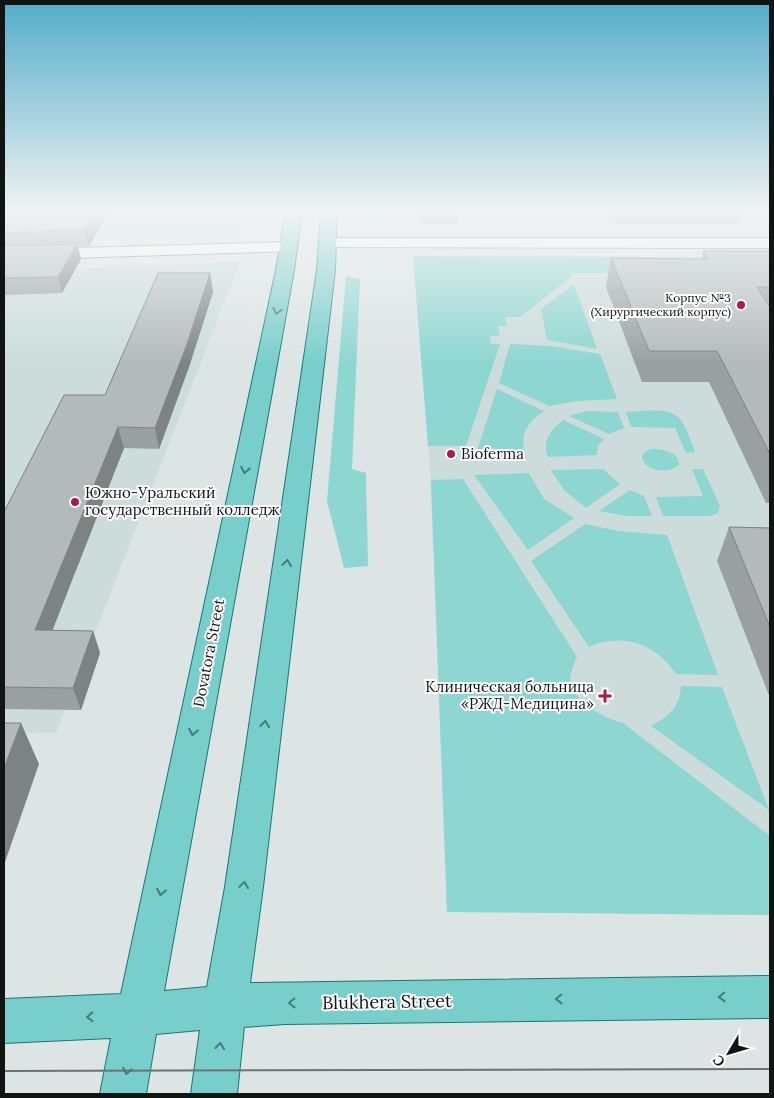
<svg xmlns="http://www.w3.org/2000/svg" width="774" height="1098" viewBox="0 0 774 1098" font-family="Lora,serif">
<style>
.built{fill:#cbdcdb}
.green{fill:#8dd6d1}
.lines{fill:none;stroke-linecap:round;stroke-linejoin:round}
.street-casing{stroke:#828988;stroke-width:2}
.secondary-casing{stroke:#828988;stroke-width:2}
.primary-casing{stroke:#187874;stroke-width:2}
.street{fill:#fff;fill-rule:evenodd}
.secondary{fill:#fff;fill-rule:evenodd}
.primary{fill:#77cecb;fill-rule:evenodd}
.tram{stroke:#6d7271;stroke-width:2}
.wall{fill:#9aa0a0}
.shaded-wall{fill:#7d8282}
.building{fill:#b3baba;stroke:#7d8282}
.oneway{stroke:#497a78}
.poi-dot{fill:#ad1a48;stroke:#fff;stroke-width:2}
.labels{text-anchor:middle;stroke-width:4;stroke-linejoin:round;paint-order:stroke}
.far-poi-label{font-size:12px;fill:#111413;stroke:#fff;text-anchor:end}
.poi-label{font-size:15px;fill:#111413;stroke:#fff;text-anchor:start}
.street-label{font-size:15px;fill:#111413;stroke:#fff}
.near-street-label{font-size:18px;fill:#111413;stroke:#fff}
</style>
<rect width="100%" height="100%" fill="#dde4e4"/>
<path class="built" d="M109,211H247L240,234L92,239Z
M413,256L770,257V915L447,912L430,468Z
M240,262L56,733L4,732V272Z"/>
<path class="green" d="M186,211H228L224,223H181Z
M347,211H373V223H346Z
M413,256L656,257L662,268L653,273H571L572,276L520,317H505L507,326H498L500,336H490L491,344H500L466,446H428Z
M346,276L360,279L352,469L366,473L368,566L344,568L327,501Z
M574,284L597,349L547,340L541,309Z
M510,344L551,346L600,354L617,399L577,401L549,406L499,383Z
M497,389L544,411C525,424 519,436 526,458L474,460Z
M587,411L618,412L624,428L609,434L569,416Z
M626,412C640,412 670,406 680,419C687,428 691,442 695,452L686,453L675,428L631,427Z
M563,420L604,439L598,446L597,455L548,457C542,441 550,431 563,420Z
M651,449C662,449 678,451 679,464C670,475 643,472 642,456L645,452Z
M603,469L620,484L586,508L564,490L551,470Z
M692,469H703L720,506L718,513L710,516H663L656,497L703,496Z
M529,473L544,499L574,518L528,550L474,475Z
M463,479L577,657C574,664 570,673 570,680C573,703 604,718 623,723L770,836V915L447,912L431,480Z
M630,490L644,496L652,516H627L599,511Z
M585,524L619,531L667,535L718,675L676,674C656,644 623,632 589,647L531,561Z
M681,686L722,687L769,810L651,726C669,716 680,707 681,686Z"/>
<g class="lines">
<defs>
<path id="street" d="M327,238H770V248L321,247L318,243L321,239Z"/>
<path id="secondary" d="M288,242L294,243L297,247L294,251L4,260V250Z"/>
<path id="primary" d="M286,211H302L294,270L164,991L207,987L225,887L317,270L321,211H337L335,270L263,887L250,983L770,976V1018L285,1024L244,1027L237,1094H191L200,1030L156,1034L146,1094H100L111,1038L4,1043V999L121,994L276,270Z"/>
</defs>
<use href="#street" class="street-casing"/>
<use href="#secondary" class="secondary-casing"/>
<use href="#primary" class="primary-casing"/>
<use href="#street" class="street"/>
<use href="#secondary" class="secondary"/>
<use href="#primary" class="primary"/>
<path class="tram" d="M4,1071L770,1069"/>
</g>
<path class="wall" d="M4,211H109L89,246H78L81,259L62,293L4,295Z
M419,211H459L458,224H420Z
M604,211H743L739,224H610Z
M703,251H770V503H766L709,382H642L606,287L611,258L702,259Z
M210,273L213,292L189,367L159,449L124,448L52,630L93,631L100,653L81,710L4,709V512Z
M729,527L770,528V698L717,561Z"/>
<path class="shaded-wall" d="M97,211H109L89,246L85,230Z
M77,244L81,259L62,293L58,277Z
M210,273L213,292L189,367L159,449L155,428Z
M118,427L124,448L44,652L35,630Z
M93,631L100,653L81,710L73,688Z
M21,723L39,764L4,865V768Z"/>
<path class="building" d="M4,211H97L85,230L4,233Z
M77,244L58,277L4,278V246Z
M703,251H770V287H757L770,307V454L717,351H649L611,258L708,259Z
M158,273H210L186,347L155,428L118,427L35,630L93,631L73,688L4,687V512L64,395H105Z
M729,527L770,528V627Z
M4,723H21L4,768Z"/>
<defs><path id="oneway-chevron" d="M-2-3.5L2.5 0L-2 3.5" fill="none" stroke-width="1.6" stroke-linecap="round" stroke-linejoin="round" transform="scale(1.25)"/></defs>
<g class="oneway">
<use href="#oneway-chevron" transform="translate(277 311) rotate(101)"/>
<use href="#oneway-chevron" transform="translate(245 470) rotate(101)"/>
<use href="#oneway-chevron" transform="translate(287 563) rotate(-82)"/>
<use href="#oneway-chevron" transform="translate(265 724) rotate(-83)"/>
<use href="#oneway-chevron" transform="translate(193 732) rotate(101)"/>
<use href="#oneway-chevron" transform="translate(244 885) rotate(-82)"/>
<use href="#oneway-chevron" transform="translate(161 892) rotate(101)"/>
<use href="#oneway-chevron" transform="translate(722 997) rotate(179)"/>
<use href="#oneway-chevron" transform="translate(559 999) rotate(179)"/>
<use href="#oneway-chevron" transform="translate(292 1003) rotate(179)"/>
<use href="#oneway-chevron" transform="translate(90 1017) rotate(177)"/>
<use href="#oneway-chevron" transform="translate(220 1046) rotate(-83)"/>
<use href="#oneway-chevron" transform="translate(127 1071) rotate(101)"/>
</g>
<linearGradient id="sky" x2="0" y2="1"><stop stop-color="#53acc9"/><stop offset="0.58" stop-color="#f0f3f3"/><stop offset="1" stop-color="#f0f3f3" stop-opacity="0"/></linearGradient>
<rect width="774" height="365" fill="url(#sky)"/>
<g class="poi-dot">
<circle cx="741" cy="305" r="5"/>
<circle cx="451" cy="454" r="5"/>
<circle cx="75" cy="502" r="5"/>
<path d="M602.5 688.5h5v5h5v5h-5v5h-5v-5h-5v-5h5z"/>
</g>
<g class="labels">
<g class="far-poi-label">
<text x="731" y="302">Корпус №3<tspan x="731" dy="14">(Хирургический корпус)</tspan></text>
</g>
<g class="poi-label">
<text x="461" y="459">Bioferma</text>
<text x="85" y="498">Южно-Уральский<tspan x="85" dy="17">государственный колледж</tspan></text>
<text x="594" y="692" text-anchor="end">Клиническая больница<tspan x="594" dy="17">«РЖД-Медицина»</tspan></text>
</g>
<g class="street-label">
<text transform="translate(209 653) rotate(-79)" y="5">Dovatora Street</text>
</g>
<g class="near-street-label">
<text transform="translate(387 1002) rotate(-1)" y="6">Blukhera Street</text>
</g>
</g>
<rect width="774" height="1098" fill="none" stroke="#111413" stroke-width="10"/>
<g transform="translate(729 1053) rotate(232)" stroke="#ffffff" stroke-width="4" paint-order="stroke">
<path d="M0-4L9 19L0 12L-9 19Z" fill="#111413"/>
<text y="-8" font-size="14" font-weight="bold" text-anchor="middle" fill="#111413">С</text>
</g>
</svg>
